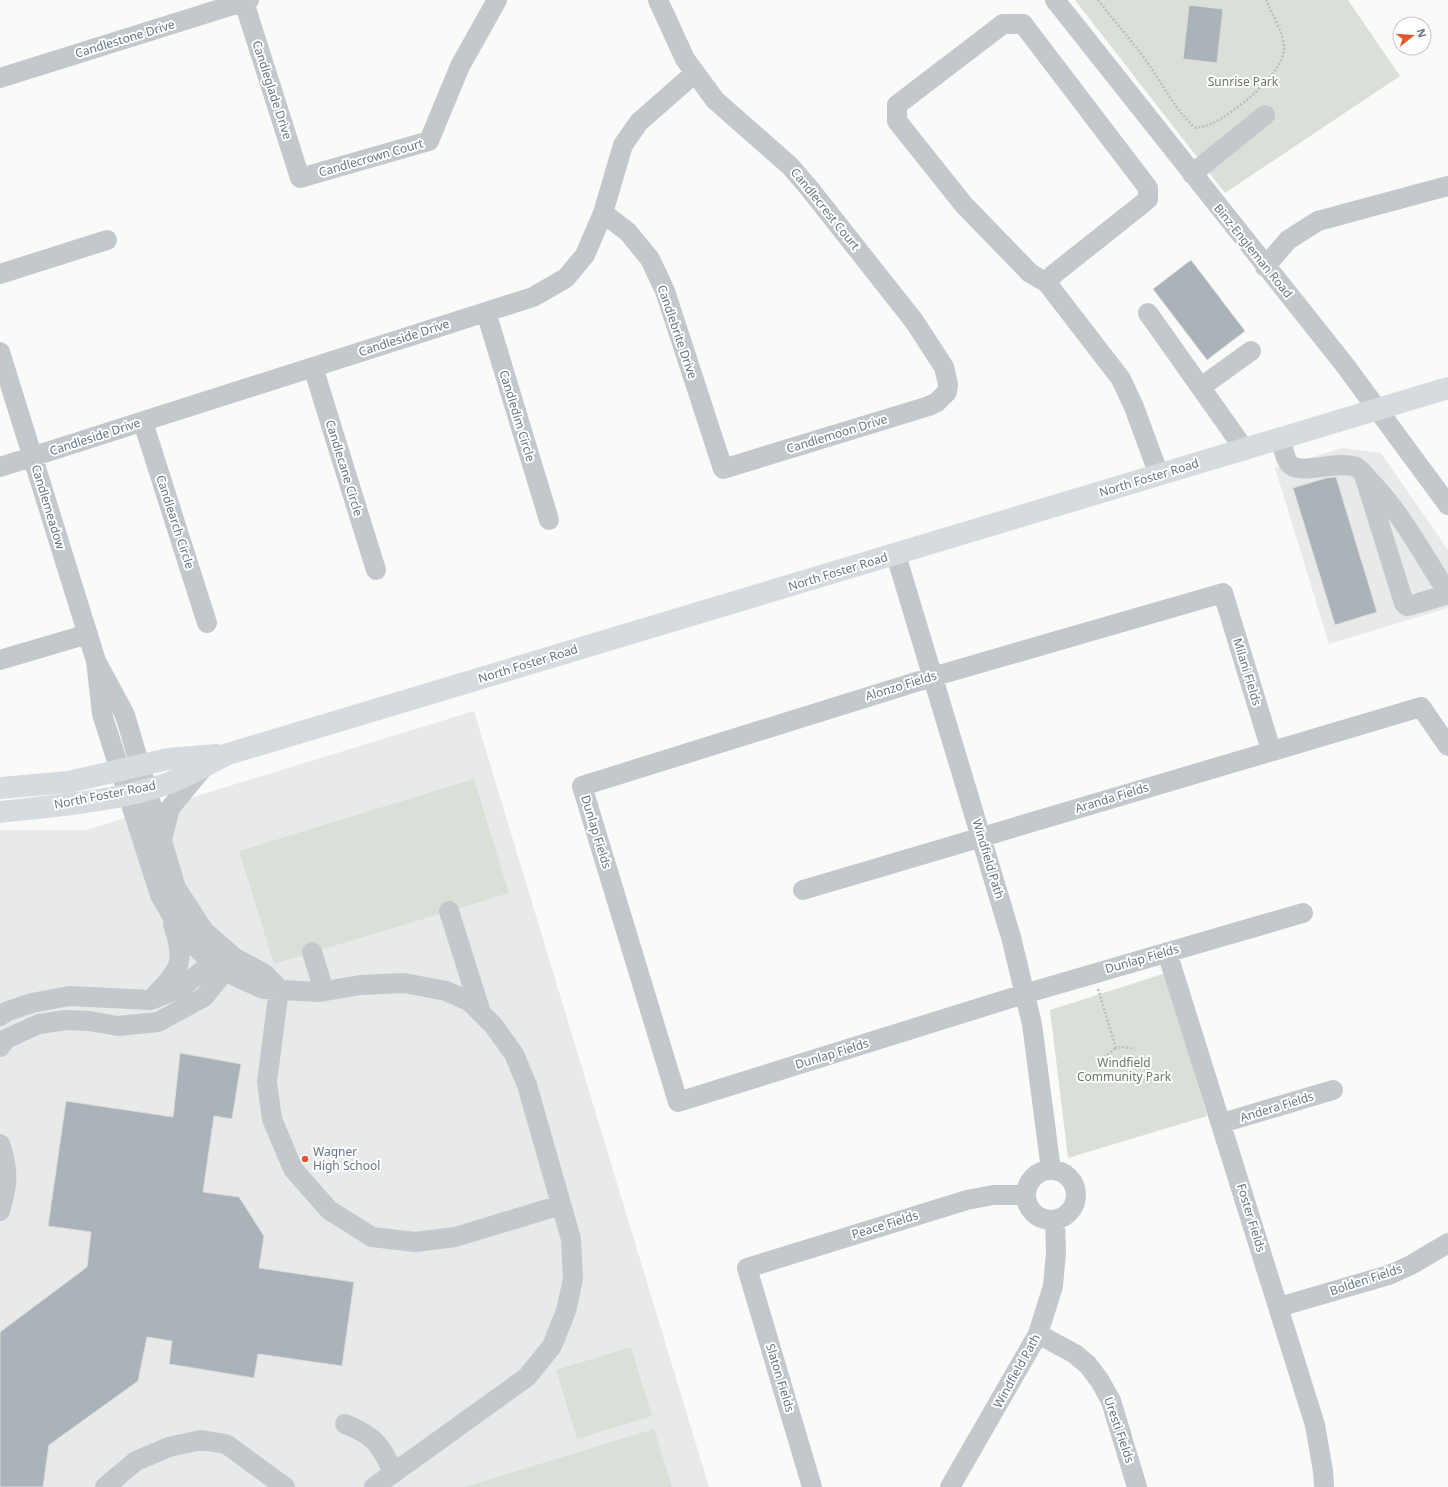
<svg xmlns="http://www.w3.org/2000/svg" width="1448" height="1487" viewBox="0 0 1448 1487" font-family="'Noto Sans',sans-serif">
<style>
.built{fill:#e8e9e9}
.green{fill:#dadfd7}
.building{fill:#aab3b9;stroke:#dcdcda}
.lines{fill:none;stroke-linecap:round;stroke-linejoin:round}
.path{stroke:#bbbfc2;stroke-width:2.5;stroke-dasharray:2 2;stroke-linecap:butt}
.minor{stroke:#c3c8cc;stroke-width:20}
.major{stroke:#d6dbdf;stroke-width:22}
.poi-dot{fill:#e4572e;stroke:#fff;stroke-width:1.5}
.labels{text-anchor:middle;stroke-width:4;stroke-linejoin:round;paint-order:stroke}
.street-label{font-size:12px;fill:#657683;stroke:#fff}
.park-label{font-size:12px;fill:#687a64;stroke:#fff}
.poi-label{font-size:12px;fill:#657683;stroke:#fff;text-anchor:start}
</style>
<rect width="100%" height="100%" fill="#fafaf8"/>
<path class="built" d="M1343,448L1381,453L1448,550V608L1329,644L1275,468Z
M474,711L709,1487H0V830H86Z"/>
<path class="green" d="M1075,0H1348L1400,76L1225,193Z
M474,779L509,893L274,964L239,851Z
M1166,973L1207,1116L1068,1158L1050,1010Z
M631,1347L652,1416L577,1439L556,1370Z
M654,1429L672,1487H465Z"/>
<path class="building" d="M1189,5L1223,9L1217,63L1183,59Z
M1191,260L1245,331L1207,360L1153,289Z
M1336,477L1377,612L1335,625L1293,488L1326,478Z
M180,1053L241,1064L232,1119L214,1116L203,1192L239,1197L264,1236L259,1268L354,1282L342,1366L258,1354L254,1378L169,1364L172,1341L147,1337L138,1381L49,1445L43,1487H0V1332L87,1267L91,1232L48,1226L66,1101L173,1117Z"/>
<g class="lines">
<path class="path" d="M1098,0C1116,24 1137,46 1153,71C1167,91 1176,112 1196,128C1201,127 1206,126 1211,124C1233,114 1287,72 1284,46C1282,30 1272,14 1266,0
M1098,989L1116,1048L1124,1047L1135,1049
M1104,1057L1116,1048"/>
<path class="minor" d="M1055,0L1344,364L1448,505
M244,2L300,178L429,141L460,66L497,0
M0,78L249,0
M1192,174L1265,115
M603,213L628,232L650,259L665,291L723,469L929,406L937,402L947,392L948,384L944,367L914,321L809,188L790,166L715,100L685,59L658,0
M1265,267L1288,240L1318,221L1448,186
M0,274L107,240
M1047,283L1054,274L1141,205L1148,199V188L1023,24H1003L897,105V121L964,205L1030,273L1047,283L1121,379L1134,407L1159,475
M486,312L549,520
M1148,313L1245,450
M0,352L96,661L125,715L176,888L204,931L235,958L265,974L279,989
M313,367L376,570
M1201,387L1251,351
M143,422L207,623
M1281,439C1283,446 1285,462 1292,466C1305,474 1337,460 1356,467C1361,470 1366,476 1369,480C1401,512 1423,555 1448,593
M0,467L533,297L566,278L585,255L603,213L623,145L639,122L695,73
M1365,478L1404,603L1407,606L1412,605L1448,594
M896,555L1011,937L1032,1024L1051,1170
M0,660L88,634
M96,661L102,714L160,895L182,933L210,961L226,972L263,989L320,992L360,985L404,983L446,991L469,1001L493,1025L514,1054L527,1085L571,1239L573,1279L566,1311L552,1346L527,1377L374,1487
M1271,750L1223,593L932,677L582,786L678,1102L1024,994L1303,913
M162,839L170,808L203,768
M803,890L1421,707L1448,746
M449,911L481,1013
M312,952L324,991
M1167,952L1315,1425L1323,1471L1324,1487
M279,989L267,1082L272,1119L293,1169L329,1210L372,1237L415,1242L455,1237L561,1205
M156,994C182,969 185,959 173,924
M0,1016L8,1011L32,1003L69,996L151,1000L181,988L203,970L218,950
M0,1047L6,1039L39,1024L66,1020L89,1021L118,1026L158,1022L204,997L233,961
M1222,1123L1333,1090
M0,1144C9,1169 8,1186 0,1211
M1026 1195a25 25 0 1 1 50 0a25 25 0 1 1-50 0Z
M1279,1307L1389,1275L1411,1265L1448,1243
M1038,1334L1075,1354L1088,1365L1100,1381L1111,1401L1137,1487
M345,1424C376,1436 380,1445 394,1473
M105,1487L136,1461L169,1447L201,1440L226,1444L285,1487
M812,1487L747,1268L967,1200L993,1195H1025
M950,1487L1038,1334L1053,1286L1056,1252L1055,1220"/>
<path class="major" d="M0,788L69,782L168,759L217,755
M0,812C53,806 124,801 174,781C192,773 210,763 228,754L1448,388"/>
</g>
<circle class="poi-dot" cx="305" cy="1159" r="4"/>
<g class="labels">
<g class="street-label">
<text transform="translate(125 39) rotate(-17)" y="4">Candlestone Drive</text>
<text transform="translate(272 90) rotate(72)" y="4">Candleglade Drive</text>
<text transform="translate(371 158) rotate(-16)" y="4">Candlecrown Court</text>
<text transform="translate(825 209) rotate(51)" y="4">Candlecrest Court</text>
<text transform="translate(1253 251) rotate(51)" y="4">Binz-Engleman Road</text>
<text transform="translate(677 332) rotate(71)" y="4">Candlebrite Drive</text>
<text transform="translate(404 338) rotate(-18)" y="4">Candleside Drive</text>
<text transform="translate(517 416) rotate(73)" y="4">Candledim Circle</text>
<text transform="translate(837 434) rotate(-17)" y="4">Candlemoon Drive</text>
<text transform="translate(95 437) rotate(-18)" y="4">Candleside Drive</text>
<text transform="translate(344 468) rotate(73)" y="4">Candlecane Circle</text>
<text transform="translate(1149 478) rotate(-17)" y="4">North Foster Road</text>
<text transform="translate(48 507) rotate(73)" y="4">Candlemeadow</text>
<text transform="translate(175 522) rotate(72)" y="4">Candlearch Circle</text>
<text transform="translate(838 572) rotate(-17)" y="4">North Foster Road</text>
<text transform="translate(528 664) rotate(-17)" y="4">North Foster Road</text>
<text transform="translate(1247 672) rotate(73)" y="4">Milani Fields</text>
<text transform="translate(901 686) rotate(-17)" y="4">Alonzo Fields</text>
<text transform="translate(105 795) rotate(-11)" y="4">North Foster Road</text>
<text transform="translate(1112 798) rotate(-17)" y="4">Aranda Fields</text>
<text transform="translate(596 832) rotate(73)" y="4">Dunlap Fields</text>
<text transform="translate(988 859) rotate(73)" y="4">Windfield Path</text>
<text transform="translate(1142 959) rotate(-16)" y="4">Dunlap Fields</text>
<text transform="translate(832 1054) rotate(-17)" y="4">Dunlap Fields</text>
<text transform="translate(1277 1107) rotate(-17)" y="4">Andera Fields</text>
<text transform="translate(1251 1218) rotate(73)" y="4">Foster Fields</text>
<text transform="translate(885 1225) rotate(-17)" y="4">Peace Fields</text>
<text transform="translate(1366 1280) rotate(-18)" y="4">Bolden Fields</text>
<text transform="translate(1017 1371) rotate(-61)" y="4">Windfield Path</text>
<text transform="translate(780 1378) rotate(73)" y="4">Slaton Fields</text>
<text transform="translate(1119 1430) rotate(71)" y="4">Uresti Fields</text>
</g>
<g class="park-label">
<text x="1243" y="86">Sunrise Park</text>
<text x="1124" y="1067">Windfield<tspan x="1124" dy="14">Community Park</tspan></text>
</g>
<g class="poi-label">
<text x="313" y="1156">Wagner<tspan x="313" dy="14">High School</tspan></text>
</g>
</g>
<g transform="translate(1412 36) rotate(73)"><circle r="19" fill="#ffffff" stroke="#c1c8cd"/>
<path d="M0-3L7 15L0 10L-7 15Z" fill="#e4572e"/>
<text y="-6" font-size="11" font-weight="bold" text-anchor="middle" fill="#657683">N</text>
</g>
</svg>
